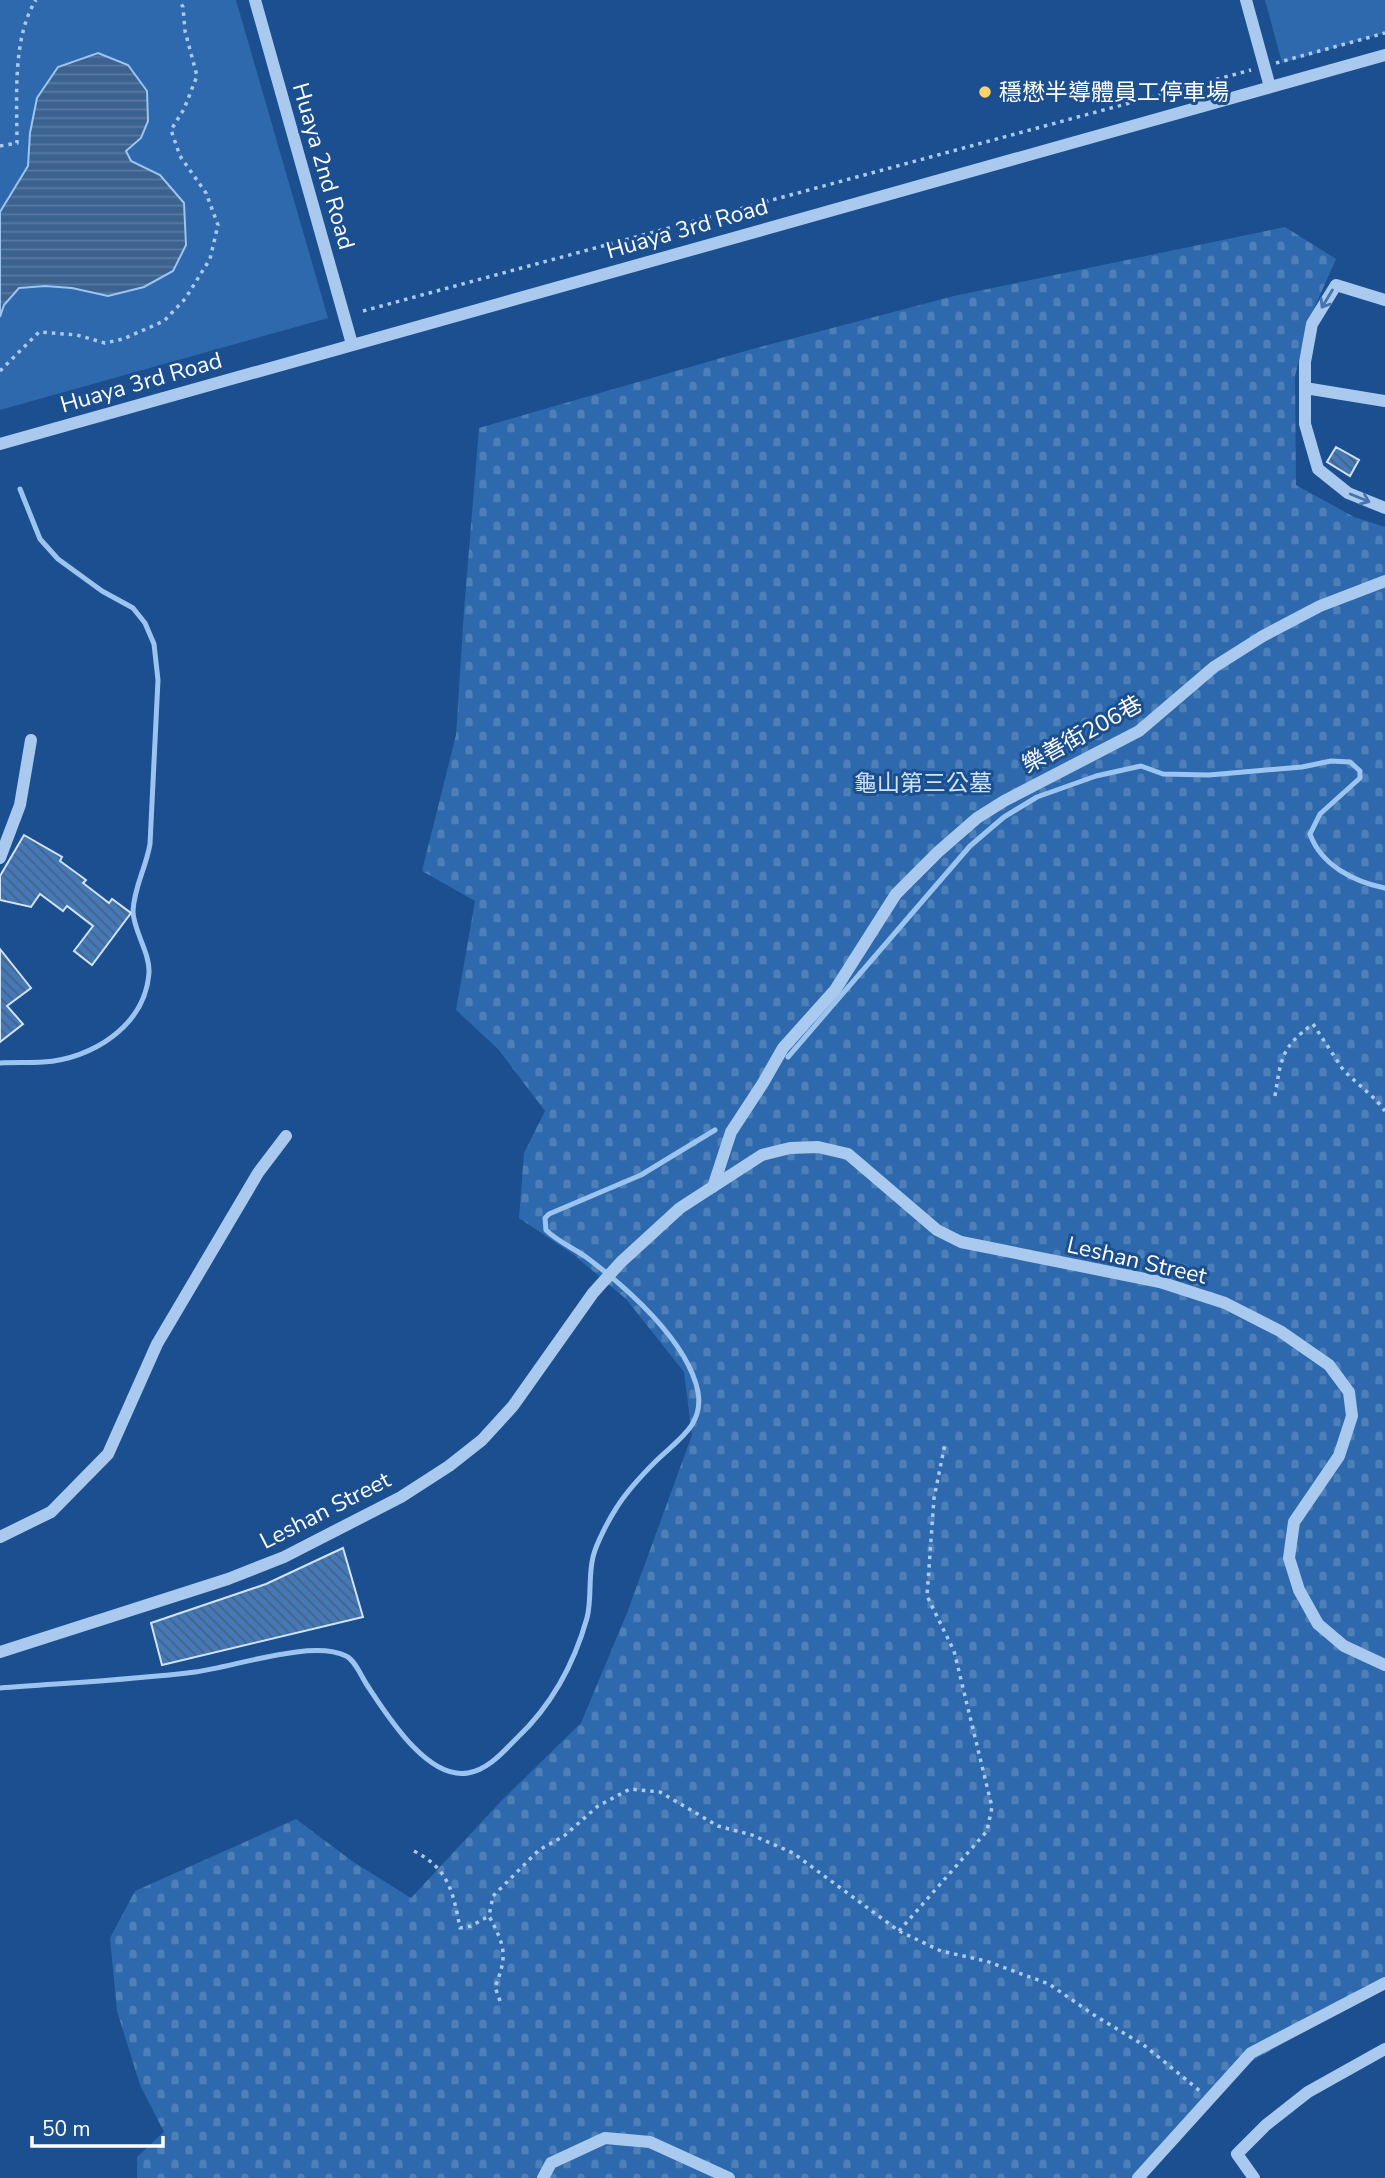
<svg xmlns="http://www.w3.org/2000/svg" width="1385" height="2178" viewBox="0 0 1385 2178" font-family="'Nunito Sans','Noto Sans TC',sans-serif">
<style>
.green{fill:#2e69ad}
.cemetery{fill:url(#cemetery-stones)}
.water{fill:url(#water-rules);stroke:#9cc4f0;stroke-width:2}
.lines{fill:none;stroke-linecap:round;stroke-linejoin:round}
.stream{stroke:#9cc4f0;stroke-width:5}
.building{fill:url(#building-back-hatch);stroke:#cfe3fa;stroke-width:2}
.path{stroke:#a9c9ee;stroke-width:3.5;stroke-dasharray:3.5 5;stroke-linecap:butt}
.minor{stroke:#a9c9ee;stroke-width:12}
.oneway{stroke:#4674ac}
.poi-dot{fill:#ffd166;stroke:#1b4f8f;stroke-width:2.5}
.labels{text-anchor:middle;stroke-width:6;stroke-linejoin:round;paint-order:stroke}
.poi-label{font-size:23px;fill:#fff;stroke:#1b4f8f;text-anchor:start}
.street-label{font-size:23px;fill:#fff;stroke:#1b4f8f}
.park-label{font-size:23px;fill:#cfe3fa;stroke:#1b4f8f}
</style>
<defs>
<pattern id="cemetery-stones" width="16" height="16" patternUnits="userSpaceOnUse" patternTransform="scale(1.75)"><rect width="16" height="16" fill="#2e69ad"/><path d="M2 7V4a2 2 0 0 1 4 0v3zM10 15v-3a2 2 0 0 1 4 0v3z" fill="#4d80b9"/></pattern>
<pattern id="water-rules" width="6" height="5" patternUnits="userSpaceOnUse" patternTransform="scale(1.75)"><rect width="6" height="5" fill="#3c6290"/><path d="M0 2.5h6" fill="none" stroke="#597aa1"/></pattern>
<pattern id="building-back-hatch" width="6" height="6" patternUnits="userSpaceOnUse" patternTransform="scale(1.75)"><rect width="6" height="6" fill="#4478b7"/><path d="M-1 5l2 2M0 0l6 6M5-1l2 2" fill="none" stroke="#486282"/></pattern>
</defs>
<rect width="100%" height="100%" fill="#1b4f8f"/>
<path class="green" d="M0,0H236L328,318L0,410Z
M1265,0H1385V33L1282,63Z"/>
<path class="cemetery" d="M1285,227L1336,259L1308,322L1295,376L1296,485L1354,517L1385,527V1986L1222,2078L1136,2178H137V2157L164,2132L140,2085L117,2011L110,1938L135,1891L296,1819L352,1861L411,1898L502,1800L581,1723L627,1613L692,1435L684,1372L626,1299L574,1255L519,1218L524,1153L545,1111L498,1049L456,1010L475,901L422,871L456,735L464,610L479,428L749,350L954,296Z"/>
<path class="water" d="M98,53L128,65L147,91L148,121L141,138L126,151L131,161L160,175L184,203L186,245L173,271L144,287L108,296L72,288L45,286L19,288L4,305L0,317V212L28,166L30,133L37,98L58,67Z"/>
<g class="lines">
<path class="stream" d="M788,1057L970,846L1004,817L1037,797L1096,776L1141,766L1163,774L1209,775L1302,767L1331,761L1350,762L1360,771V778L1320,814L1310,834C1321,865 1354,882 1385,888
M0,1063C14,1062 29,1063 43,1062C92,1059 145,1026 149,973C150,952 133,930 133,911C134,887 146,868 150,844L158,680L154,644L145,623L133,608L102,591L58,559L40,539L20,489
M0,1688C65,1683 131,1680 195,1672C234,1667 312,1639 346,1656C355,1660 361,1676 367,1685C387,1715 427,1780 468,1773C488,1770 503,1752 517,1738C552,1705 574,1664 587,1618C592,1599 588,1577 593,1557C596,1544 609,1519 617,1507C627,1491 643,1474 656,1461C677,1440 704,1426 698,1392C688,1341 626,1287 586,1257C573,1248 557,1241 546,1230L545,1218L549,1214L641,1175L715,1130"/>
</g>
<path class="building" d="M1336,447L1359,460L1350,476L1327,462Z
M24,835L62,857L60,861L86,880L83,883L109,903L112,899L131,913L92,965L74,951L93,926L67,906L63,911L40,894L31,907L0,900V876Z
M0,949L31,988L7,1006L23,1024L0,1042Z
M343,1548L363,1617L162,1665L151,1623L266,1584Z"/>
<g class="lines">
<path class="path" d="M1276,63L1385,33
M0,146L17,143C17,100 12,37 36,0
M363,311L1251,70
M0,371L39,332L77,335L105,343L123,339L164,321L185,299L210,259L218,225L206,193L180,156L171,130L184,109L197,76L185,31L183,7L179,0
M1275,1096C1281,1059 1281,1047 1313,1024L1344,1071L1376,1100L1385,1111
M414,1851C449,1869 453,1892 460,1928L471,1926L489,1916
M899,1931L987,1831L992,1807L954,1651L927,1596L934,1498L945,1444
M500,2001L495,1987C508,1955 505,1946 489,1916L493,1896L539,1850L564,1836L598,1806L630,1789L660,1792L718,1826L752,1835L793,1853L899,1931L941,1951L986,1961L1049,1984L1094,2015L1145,2046L1200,2091"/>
<path class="minor" d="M255,0L352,344
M1246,0L1270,87
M1385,300L1336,285L1312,324L1305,362V424L1318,469L1348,493L1385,508
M1305,388L1385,401
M0,444L1385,55
M0,858L20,805L31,740
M713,1187L731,1132L763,1083L783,1048L835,990L896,894L938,852L977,818L1004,801L1139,731L1214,667L1263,636L1320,606L1385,581
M0,1537L51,1512L108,1454L157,1344L258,1173L286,1136
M0,1652L228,1579L284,1557L401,1497L449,1466L482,1440L513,1406L593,1293L621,1262L680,1208L762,1155L790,1148L818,1147L848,1154L937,1230L961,1242L1160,1282L1225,1303L1280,1331L1329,1365L1349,1392L1352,1416L1339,1456L1294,1522L1289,1558L1299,1590L1318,1624L1344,1646L1385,1665
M543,2178L551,2163L605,2138L650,2142L729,2178
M1138,2178L1251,2053L1385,1983
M1254,2178L1237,2154L1266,2125L1308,2092L1385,2049"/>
</g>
<defs><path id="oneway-shaft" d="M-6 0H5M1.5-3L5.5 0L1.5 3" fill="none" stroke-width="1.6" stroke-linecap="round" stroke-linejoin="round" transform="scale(1.75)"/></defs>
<g class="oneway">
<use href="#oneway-shaft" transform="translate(1327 299) rotate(121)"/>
<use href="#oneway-shaft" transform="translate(1360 498) rotate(22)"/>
</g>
<circle class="poi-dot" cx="985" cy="92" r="7"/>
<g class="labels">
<g class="poi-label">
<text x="999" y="100">穩懋半導體員工停車場</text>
</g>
<g class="street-label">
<text transform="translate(324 166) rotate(74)" y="8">Huaya 2nd Road</text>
<text transform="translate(687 228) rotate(-16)" y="8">Huaya 3rd Road</text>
<text transform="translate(141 382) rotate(-16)" y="8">Huaya 3rd Road</text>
<text transform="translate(1082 734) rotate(-29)" y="8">樂善街206巷</text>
<text transform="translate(1137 1260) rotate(13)" y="8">Leshan Street</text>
<text transform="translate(325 1510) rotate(-27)" y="8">Leshan Street</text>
</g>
<g class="park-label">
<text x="923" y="791">龜山第三公墓</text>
</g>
</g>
<path d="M32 2136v10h131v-10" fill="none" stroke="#ffffff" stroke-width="3.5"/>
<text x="42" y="2136" font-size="21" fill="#ffffff" stroke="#1b4f8f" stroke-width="5" paint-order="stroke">50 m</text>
</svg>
